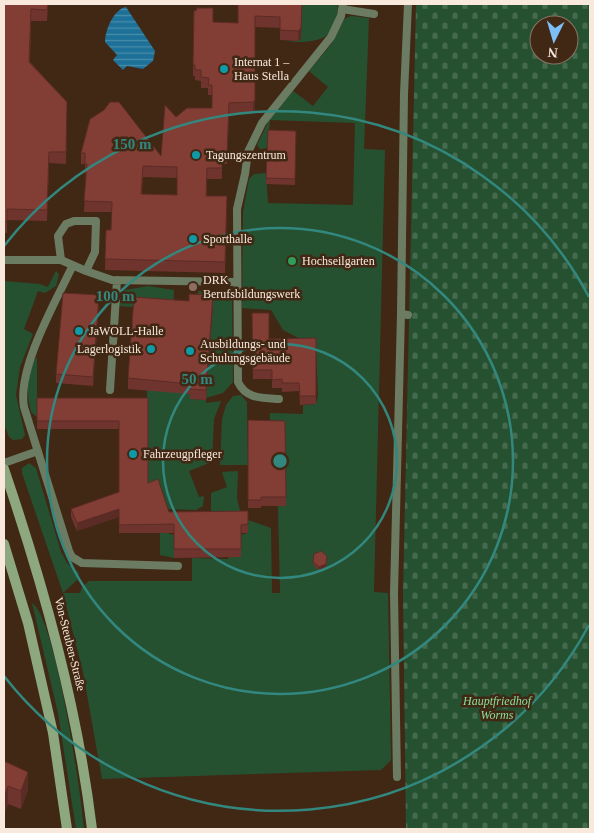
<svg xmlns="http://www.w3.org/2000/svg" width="594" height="833" viewBox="0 0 594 833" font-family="Georgia,serif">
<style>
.green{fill:#265131}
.cemetery{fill:url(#cemetery-stones);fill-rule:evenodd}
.water{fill:url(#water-rules)}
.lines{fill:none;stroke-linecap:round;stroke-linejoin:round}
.lane{stroke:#6b7c62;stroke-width:8}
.secondary{stroke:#8da87f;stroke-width:10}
.wall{fill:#70342e;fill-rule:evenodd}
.shaded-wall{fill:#5b2b25}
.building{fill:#823d35;stroke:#5b2b25;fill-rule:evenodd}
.ring{fill:none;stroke:#32877e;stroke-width:2.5}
.culture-dot{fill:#0f9aa8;stroke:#402814;stroke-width:2}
.leisure-dot{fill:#2e9e5b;stroke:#402814;stroke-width:2}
.education-dot{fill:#8d6e63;stroke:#402814;stroke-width:2}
.labels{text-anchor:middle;stroke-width:5;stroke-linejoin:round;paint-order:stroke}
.poi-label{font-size:12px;fill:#f9e9dc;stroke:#402814;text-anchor:start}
.street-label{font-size:12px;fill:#f9e9dc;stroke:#402814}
.park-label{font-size:12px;font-style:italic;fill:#89e09c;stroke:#402814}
.centre{fill:#32877e;stroke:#402814;stroke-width:2.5}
.ring-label{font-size:15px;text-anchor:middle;font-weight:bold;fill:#32877e;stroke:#402814;stroke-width:5;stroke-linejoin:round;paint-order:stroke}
</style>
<defs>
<pattern id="cemetery-stones" width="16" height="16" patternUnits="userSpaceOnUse" patternTransform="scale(1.25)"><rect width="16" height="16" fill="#265131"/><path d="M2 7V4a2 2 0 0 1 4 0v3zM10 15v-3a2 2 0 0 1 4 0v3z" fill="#466a4e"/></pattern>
<pattern id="water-rules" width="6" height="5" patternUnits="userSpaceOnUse" patternTransform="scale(1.25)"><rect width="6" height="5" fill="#1d7198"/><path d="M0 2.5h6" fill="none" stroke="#4a8caa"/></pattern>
</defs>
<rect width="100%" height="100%" fill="#402814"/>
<path class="green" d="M302,4H338C337,43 317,42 285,42L298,41L301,31H299Z
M351,16L369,18L364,149L385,150L374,592L388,593L391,760L381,770L102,779L83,672L63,593L22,473V468L29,463L36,468L61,552L67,563L79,573L77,580L63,593H80L82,587L89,581H192V558L228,559L240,535L248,533V520L271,528L272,593H280L278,506H286L285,429L270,431V413L303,414V405L316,404L318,395L316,347L283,330L271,310L242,308L243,212L249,179L254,174L266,173L268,203L353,205L355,123L270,120L267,148L260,149L257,145L271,116L292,90L313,106L328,87L309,71L332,43L344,19Z
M56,271L59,274L56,286L45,293L38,291L24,329L33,334L20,367L16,395L25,435L22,439L13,440L9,437L4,424V281L40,284L48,287Z
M148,286L174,290L173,310L119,306V300L125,290Z
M198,291L232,293L233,382L223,393L206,398L197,304Z
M37,357V417L31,412C27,396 24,369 37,357Z
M147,389L190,393V399L206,400V403L221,401L214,419L212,462L189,471L199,497L204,496L203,506L196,510L167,509L152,527L151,533H148Z
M241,395L247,402L248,465H220L222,419L226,405L233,396Z
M238,471L237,498L240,511H211V493L227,487L222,472Z
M167,520V533L174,535V558L160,555V528Z
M32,603C56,618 81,794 84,829H76L58,713Z"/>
<path class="cemetery" d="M416,4H590V829H406L403,594ZM539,25H569V55H539Z"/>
<path class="water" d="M126,7L155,51L153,61L143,69L127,66L123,70L113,60L117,55L105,42C105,30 114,9 126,7Z"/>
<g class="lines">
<path class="lane" d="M342,9L374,14
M74,221H96L95,252L86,271L61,260L58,236L66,224Z
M4,260H61
M73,265C56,301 17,368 24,407L69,551L72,557L82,563L178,566
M86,271L112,280L236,282
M408,315L401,314L404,94L408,4
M110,390L117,280
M279,399C262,398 246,399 238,382L237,209L245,174L248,152L262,123L331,37L341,16L343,4
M4,463L38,451
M397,777L394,593L401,314"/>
<path class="secondary" d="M4,469C44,587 77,705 92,829
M4,544L28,623L53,733L67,829"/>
</g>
<path class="wall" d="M4,4H48L47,21H31L30,62L67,102L66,164L49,163L47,221L7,220V233H4Z
M238,4H302L301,39L298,41L280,40V28L255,27V110L253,113L229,114L227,164H222V179H207V196H227L225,273L105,270L106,230H111L112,212H84L86,174H85V164H81V153L161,156L176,117L212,108V95H208V88H201V81L195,80V76H193L194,10L213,22L238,23ZM143,177L177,178V195L142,194Z
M268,130L296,131L295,185L266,184Z
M99,304L93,386L56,383V374Z
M213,305L206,400L190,399V394L128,389V378Z
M252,313L269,339L316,338V404L300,405L299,391L282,392V388H272V379H253Z
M37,398H148V483L169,512L248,511V533H241V557L174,558V533H119V517L77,531L71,517V509L119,492V429H37Z
M248,420L285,421L286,506H261V508H248Z
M327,559L326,567L319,570L313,565V562Z
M4,761L28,790L21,809L8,804L4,815Z"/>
<path class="shaded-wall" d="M302,4L301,39L298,41V31Z
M255,16V110L253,113V102Z
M99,295V304L93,386V377Z
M213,295V305L206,400V390Z
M119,509V517L77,531V523Z
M327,556L326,567L319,570V567Z
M28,772V790L21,809V791Z
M8,786V804L4,815V797Z"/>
<path class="building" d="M4,4H48L47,10L31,9L29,62L67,102L66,152H49L47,210L7,209V222L4,221Z
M238,4H302L301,28L298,31L280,30V17L255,16V100L253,102L229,103L227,154L222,153V168H207L206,196H227L225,262L105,259L106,230H111L112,202L84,201L87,164H85V153H81L90,119L104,110L110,102H119L161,156L165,105L176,117L187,108H212V85H208L209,78L201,77V70H195V65H193L194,10L196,11L197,8H213V22L238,23ZM143,166L177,167V195L141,194Z
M268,130L296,131L295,179L266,178Z
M63,293L99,295L93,377L56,374Z
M189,294L213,295L206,390L190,389V384L128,378L134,297L189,301Z
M252,313H269V339L316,338V396H300L299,383H282V379L272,380V370H253Z
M37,398H148V483L158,479L169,512L248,511V524L241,525V549H174V524L119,525V509L77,523L71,509L119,492V421H37Z
M248,420L285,421L286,497H261V500H248Z
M321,551L327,556L326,564L319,567L313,562L314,554Z
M4,761L28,772L21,791L8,786L4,797Z"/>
<g class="ring">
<circle cx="280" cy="461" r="117"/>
<circle cx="280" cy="461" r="233"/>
<path d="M589 625A350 350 0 0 1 4 676M4 246A350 350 0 0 1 589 297"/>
</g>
<g class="culture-dot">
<circle cx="224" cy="69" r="5"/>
<circle cx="196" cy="155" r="5"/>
<circle cx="193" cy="239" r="5"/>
<circle cx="79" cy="331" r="5"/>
<circle cx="151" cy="349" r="5"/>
<circle cx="190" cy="351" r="5"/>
<circle cx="133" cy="454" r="5"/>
</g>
<circle class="leisure-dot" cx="292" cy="261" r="5"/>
<circle class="education-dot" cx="193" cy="287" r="5"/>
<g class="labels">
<g class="poi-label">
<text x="234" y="66">Internat 1 –<tspan x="234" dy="14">Haus Stella</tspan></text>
<text x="206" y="159">Tagungszentrum</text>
<text x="203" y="243">Sporthalle</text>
<text x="302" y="265">Hochseilgarten</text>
<text x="203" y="284">DRK<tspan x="203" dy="14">Berufsbildungswerk</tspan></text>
<text x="89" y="335">JaWOLL-Halle</text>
<text x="200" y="348">Ausbildungs- und<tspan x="200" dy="14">Schulungsgebäude</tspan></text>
<text x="141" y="353" text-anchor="end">Lagerlogistik</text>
<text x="143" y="458">Fahrzeugpfleger</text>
</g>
<g class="street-label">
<text transform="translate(70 644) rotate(76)" y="4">Von-Steuben-Straße</text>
</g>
<g class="park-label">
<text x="497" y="705">Hauptfriedhof<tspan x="497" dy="14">Worms</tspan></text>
</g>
</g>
<circle cx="280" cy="461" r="8" class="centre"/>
<g class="ring-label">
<text x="132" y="149">150 m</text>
<text x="115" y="301">100 m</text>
<text x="197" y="384">50 m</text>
</g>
<rect width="594" height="833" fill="none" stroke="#f9e9dc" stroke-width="10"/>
<g transform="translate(554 40) rotate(185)"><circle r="24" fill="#402814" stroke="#8a7564"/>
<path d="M0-4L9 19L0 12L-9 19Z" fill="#7bbef8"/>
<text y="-8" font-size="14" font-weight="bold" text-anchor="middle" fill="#f9e9dc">N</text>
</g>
</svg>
